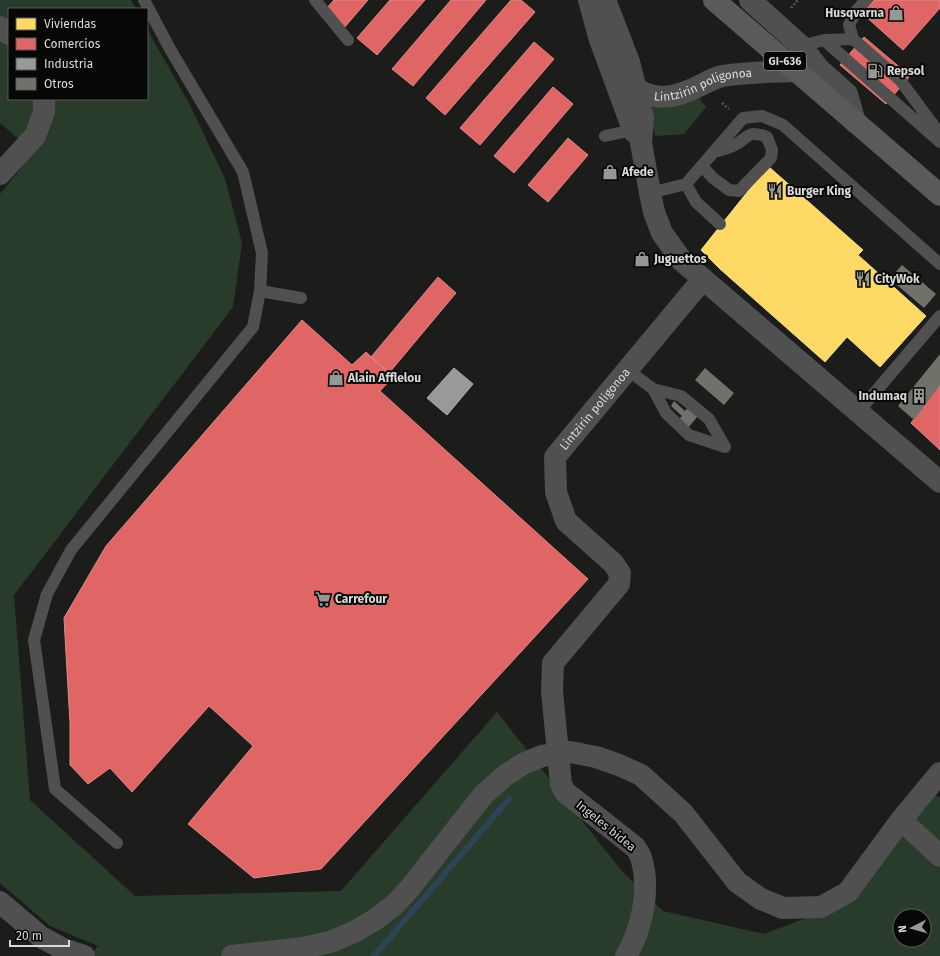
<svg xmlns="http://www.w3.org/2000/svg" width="940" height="956" viewBox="0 0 940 956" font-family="'Fira Sans',sans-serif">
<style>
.green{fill:#293c2c;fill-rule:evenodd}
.homes{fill:#ffd966;stroke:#f4d988}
.shops{fill:#e06666;stroke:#de8888}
.industry{fill:#999;stroke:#acacac}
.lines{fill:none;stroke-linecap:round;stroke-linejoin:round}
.stream{stroke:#2c4455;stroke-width:6}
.building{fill:#717069}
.path{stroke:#575856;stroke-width:2.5;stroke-dasharray:2 2;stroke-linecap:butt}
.lane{stroke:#505050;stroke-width:12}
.street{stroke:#505050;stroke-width:22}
.primary{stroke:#595a5a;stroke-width:22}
.labels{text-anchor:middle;stroke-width:4;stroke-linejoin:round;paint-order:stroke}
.shield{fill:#070706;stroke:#9a9a98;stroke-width:1}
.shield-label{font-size:11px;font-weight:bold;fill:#d9d9d7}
.poi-label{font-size:12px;font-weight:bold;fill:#d9d9d7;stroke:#070706;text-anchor:start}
.street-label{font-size:12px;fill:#d9d9d7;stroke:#070706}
</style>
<rect width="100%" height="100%" fill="#1c1c1b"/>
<path class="green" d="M0,0H131L136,9H9V99H147V29L190,105L225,179L242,243L233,307L14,595L30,800L135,896L341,891L497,712L620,869L663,911L764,934L856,899L933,795L940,797V956H90L98,946L50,926L0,883V194L34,152L0,123ZM900,916H924V940H900Z
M698,96L706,107L684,134L655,136L648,101Z"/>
<path class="homes" d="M768,166L863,250L858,255L926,316L880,367L847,337L825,362L720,269L701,250Z"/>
<path class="shops" d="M334,0H368L344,28L324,11Z
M390,0H425L377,55L357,38Z
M451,0H486L413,86L392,69Z
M511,0H521L535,12L445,115L426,98Z
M874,0H940V8L903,50L862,13Z
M864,37L910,76L886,104L840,65Z
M534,42L554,59L480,145L460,128Z
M553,87L573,104L514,173L494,156Z
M568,138L588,155L548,202L528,185Z
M438,277L456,293L389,373L371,357Z
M302,320L352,365L366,352L393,377L380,391L588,579L321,869L254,878L188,824L253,746L209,706L132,792L110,768L88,784L70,765V723L64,618L106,546Z
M940,385V450L911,423Z"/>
<path class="industry" d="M454,368L473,384L447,415L427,398Z"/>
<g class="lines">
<path class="stream" d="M374,956L509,799"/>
</g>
<path class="building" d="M902,265L936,294L924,308L890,279Z
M940,354V385L914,420L898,406Z
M705,368L734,393L724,405L695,380Z
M674,401L685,411L688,407L698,416L688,428L678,420L682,416L671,406Z"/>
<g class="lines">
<path class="path" d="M791,8L798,0
M722,103L729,109"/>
<path class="lane" d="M315,0L348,40
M853,39L849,25L856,11L866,0
M824,40L853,39L900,80L940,134
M801,46L824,40L940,142
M605,136L633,130
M702,166L713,178L729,190L739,191L771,158L772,150L767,137C746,129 749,138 733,146C727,149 720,150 714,152
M686,184L696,202L720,224
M650,193L686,184L743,118L762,116L783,125L940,264
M260,291L301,298
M628,370L653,389L681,396L709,419L725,447
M653,389L666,413L689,435L725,447
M859,411L940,316
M117,843L55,789L34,640L47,594L71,550L253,327L260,291L262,253L243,172L170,49L144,0"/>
<g class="street">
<path d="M589,0L600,40L634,132"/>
<path d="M605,0L629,62L643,118L641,143L650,193L654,212L662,233L682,261L940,482"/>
<path d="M750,0L801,46L819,69L847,94L855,122"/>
<path d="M0,27L9,34"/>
<path id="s1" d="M628,82C650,103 674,99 699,86C707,82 714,78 722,76C746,72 772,72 796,71"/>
<path d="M0,174L35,136L44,112V99"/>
<path d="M901,820L940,856"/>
<path d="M0,902L41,937L63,949L84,956"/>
<path d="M232,956L303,948L330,942L354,932L376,919L394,905L410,888L484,794L506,775L523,764L542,756L570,752L596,757L619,765L641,775L683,813L737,882L761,899L783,908L821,907L848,892L901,820L940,773"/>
<path id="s2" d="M626,956C642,929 650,891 642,861C641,856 638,851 635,847L565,792L561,784L552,691L553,663L619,584L620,573L613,563L566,521L556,492L555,457L703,279"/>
</g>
<path class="primary" d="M714,0L940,195"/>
</g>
<defs>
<symbol id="shop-bare" viewBox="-9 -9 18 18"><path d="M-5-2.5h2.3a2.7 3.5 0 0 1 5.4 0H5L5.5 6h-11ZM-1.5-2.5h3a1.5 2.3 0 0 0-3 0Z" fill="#979795" stroke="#070706" stroke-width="2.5" paint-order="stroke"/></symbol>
<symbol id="fuel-bare" viewBox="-9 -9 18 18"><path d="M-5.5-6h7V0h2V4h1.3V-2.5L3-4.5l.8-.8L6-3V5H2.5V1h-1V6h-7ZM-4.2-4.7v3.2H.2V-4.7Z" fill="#979795" stroke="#070706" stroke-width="2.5" paint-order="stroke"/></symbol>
<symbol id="restaurant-bare" viewBox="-9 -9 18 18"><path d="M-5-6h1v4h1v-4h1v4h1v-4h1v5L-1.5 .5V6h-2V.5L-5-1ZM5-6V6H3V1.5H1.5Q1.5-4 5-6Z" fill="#979795" stroke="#070706" stroke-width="2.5" paint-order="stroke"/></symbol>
<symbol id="building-bare" viewBox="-9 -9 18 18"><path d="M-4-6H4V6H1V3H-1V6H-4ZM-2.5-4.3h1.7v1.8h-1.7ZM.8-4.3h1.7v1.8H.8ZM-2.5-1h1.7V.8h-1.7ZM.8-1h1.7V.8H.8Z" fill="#979795" stroke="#070706" stroke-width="2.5" paint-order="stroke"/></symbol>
<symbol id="supermarket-bare" viewBox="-9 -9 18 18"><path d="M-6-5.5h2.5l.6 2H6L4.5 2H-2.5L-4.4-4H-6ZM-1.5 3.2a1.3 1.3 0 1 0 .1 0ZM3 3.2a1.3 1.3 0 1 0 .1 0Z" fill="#979795" stroke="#070706" stroke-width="2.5" paint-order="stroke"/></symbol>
</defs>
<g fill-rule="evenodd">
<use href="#shop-bare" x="885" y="2" width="22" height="22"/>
<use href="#fuel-bare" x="864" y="60" width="22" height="22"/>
<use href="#shop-bare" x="599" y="161" width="22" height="22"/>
<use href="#restaurant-bare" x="764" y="180" width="22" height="22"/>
<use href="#shop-bare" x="631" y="248" width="22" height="22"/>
<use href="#restaurant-bare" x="852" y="268" width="22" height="22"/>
<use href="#shop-bare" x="325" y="367" width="22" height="22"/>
<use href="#building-bare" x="908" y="385" width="22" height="22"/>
<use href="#supermarket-bare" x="312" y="588" width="22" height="22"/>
</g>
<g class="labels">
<rect class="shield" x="764" y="52" width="42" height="18" rx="3"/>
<g class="shield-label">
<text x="785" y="65">GI-636</text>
</g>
<g class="poi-label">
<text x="884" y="17" text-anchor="end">Husqvarna</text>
<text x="887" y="75">Repsol</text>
<text x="622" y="176">Afede</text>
<text x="787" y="195">Burger King</text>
<text x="654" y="263">Juguettos</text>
<text x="875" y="283">CityWok</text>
<text x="348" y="382">Alain Afflelou</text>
<text x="907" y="400" text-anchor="end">Indumaq</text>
<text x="335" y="603">Carrefour</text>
</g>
<g class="street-label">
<text dy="4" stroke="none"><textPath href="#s1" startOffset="81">Lintzirin poligonoa</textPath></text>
<text dy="4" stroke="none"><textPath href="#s2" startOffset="651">Lintzirin poligonoa</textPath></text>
<text transform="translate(606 826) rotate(39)" y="4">Ingeles bidea</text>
</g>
</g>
<rect x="8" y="8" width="140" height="92" fill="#070706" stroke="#5b5b5a"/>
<rect x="16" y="18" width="20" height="12" fill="#ffd966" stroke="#5b5b5a"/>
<text x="44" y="28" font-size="12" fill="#d9d9d7">Viviendas</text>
<rect x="16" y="38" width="20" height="12" fill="#e06666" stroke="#5b5b5a"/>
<text x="44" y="48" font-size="12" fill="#d9d9d7">Comercios</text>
<rect x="16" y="58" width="20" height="12" fill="#999999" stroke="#5b5b5a"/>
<text x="44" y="68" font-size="12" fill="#d9d9d7">Industria</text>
<rect x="16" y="78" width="20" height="12" fill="#717069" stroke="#5b5b5a"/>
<text x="44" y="88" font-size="12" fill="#d9d9d7">Otros</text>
<g transform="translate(912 928) rotate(264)"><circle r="19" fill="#070706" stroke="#5b5b5a"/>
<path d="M0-3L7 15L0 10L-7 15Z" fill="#979795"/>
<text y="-6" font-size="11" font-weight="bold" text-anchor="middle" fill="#d9d9d7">N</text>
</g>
<path d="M10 940v6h59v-6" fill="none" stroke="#d9d9d7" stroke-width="2"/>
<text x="16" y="940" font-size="12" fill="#d9d9d7" stroke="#070706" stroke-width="3" paint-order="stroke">20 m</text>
</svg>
